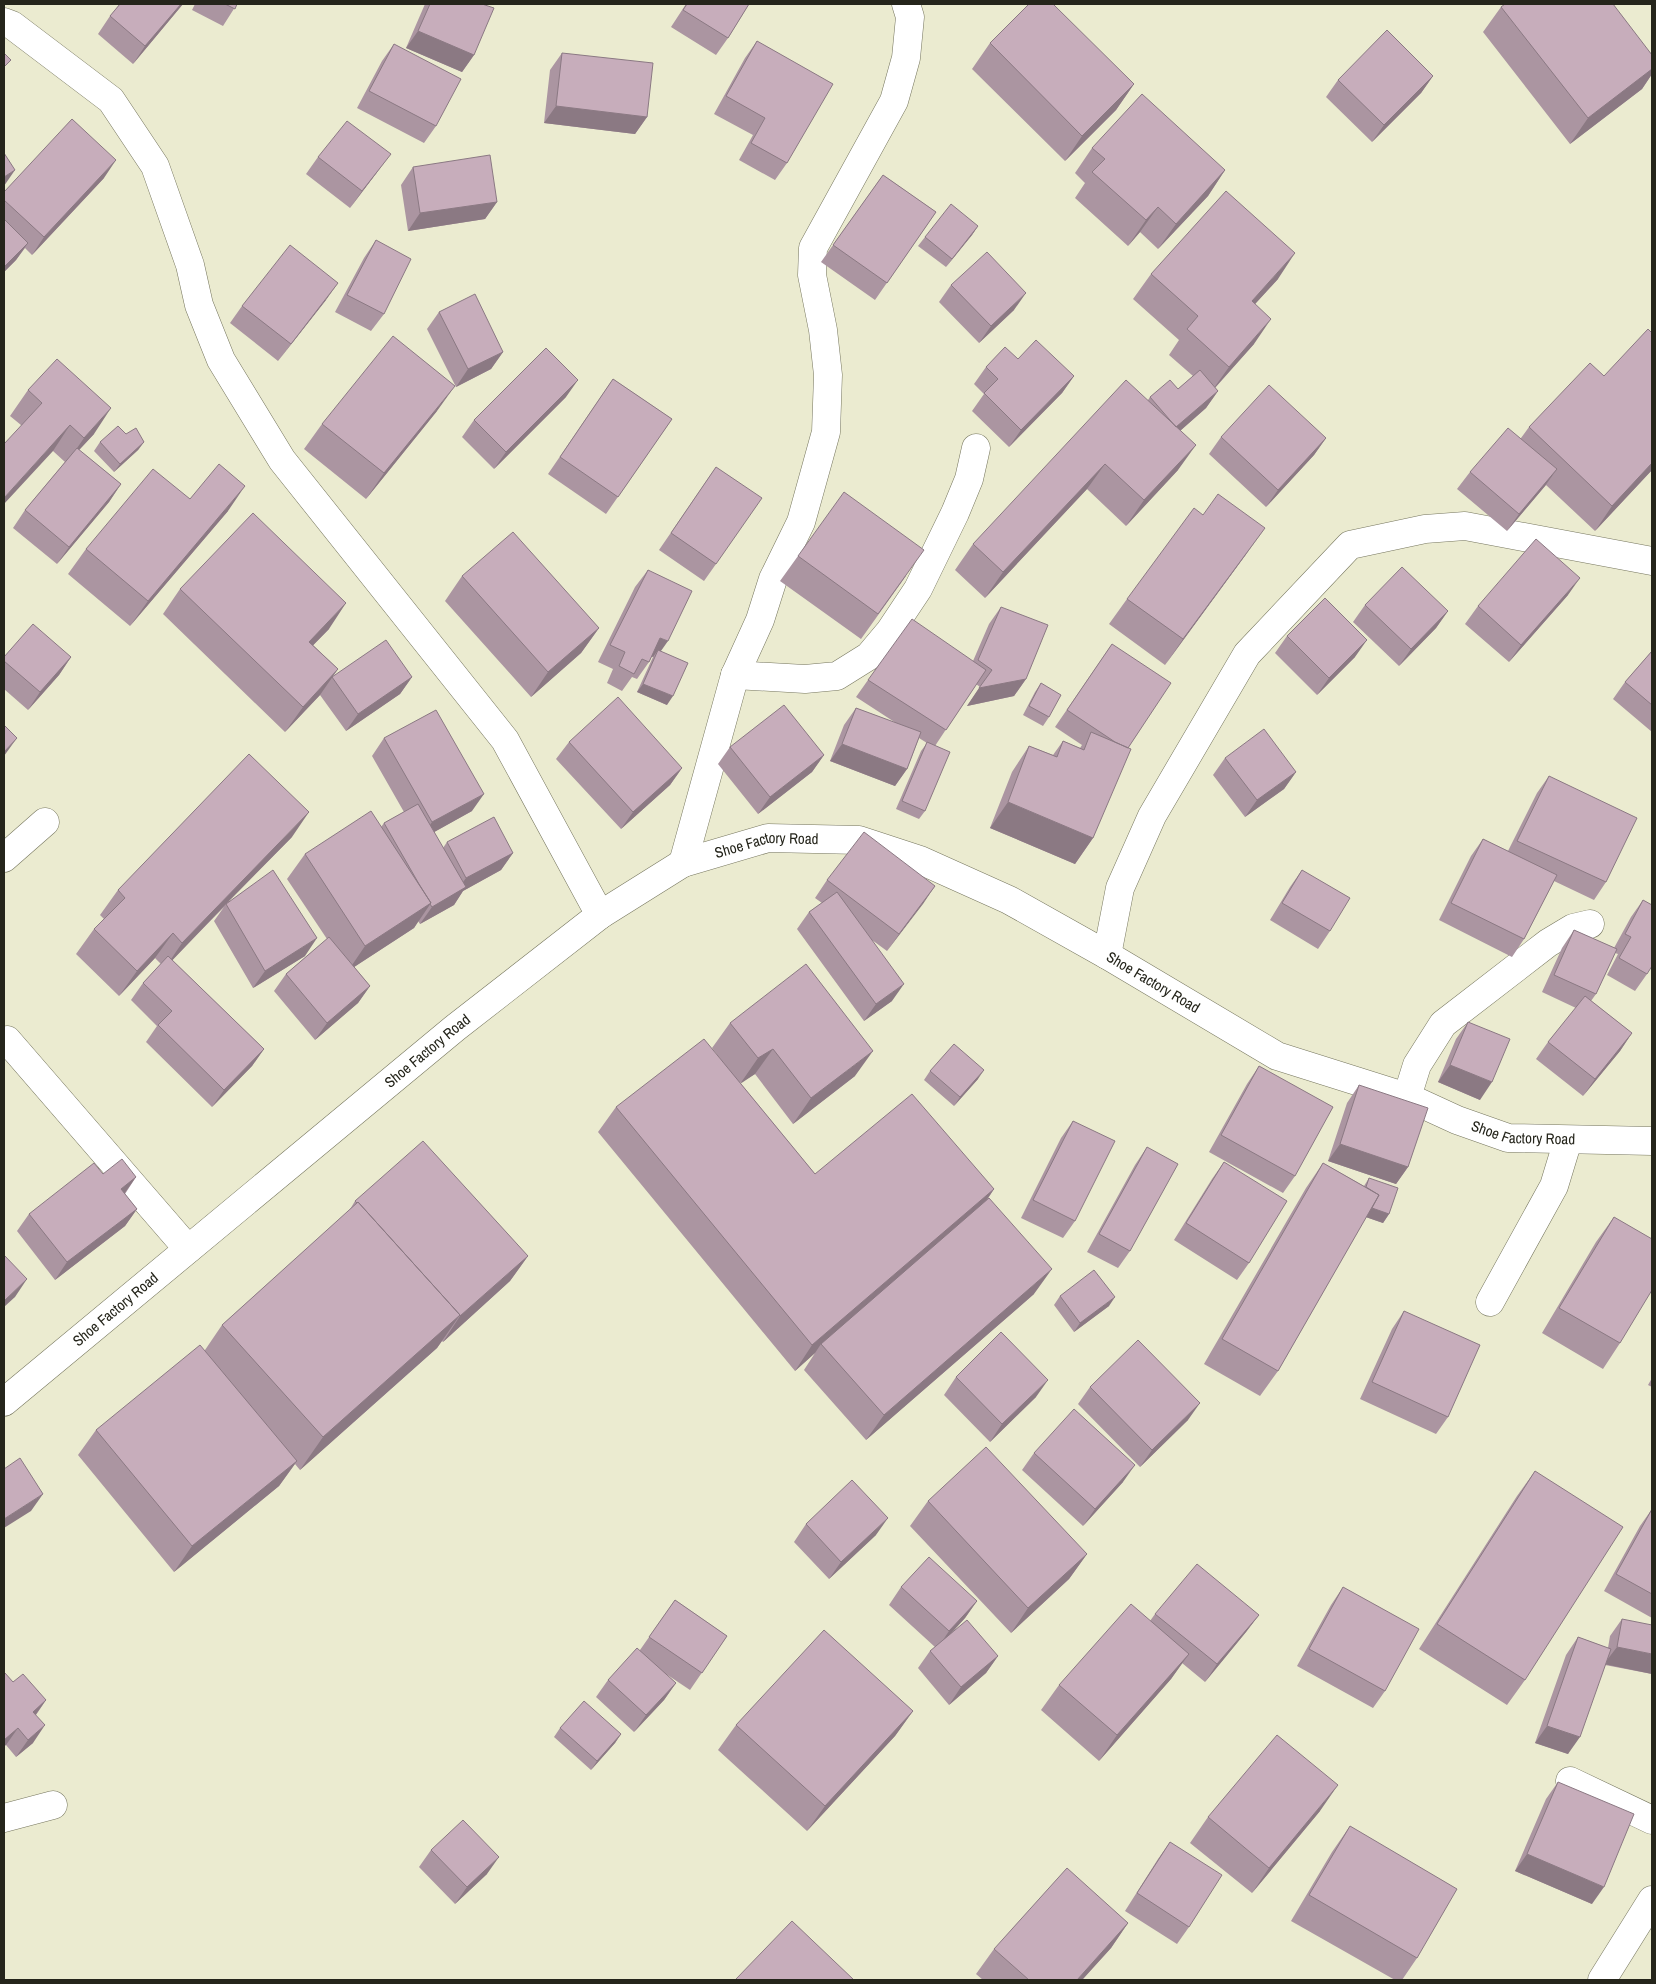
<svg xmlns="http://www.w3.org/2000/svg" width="1656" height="1984" viewBox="0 0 1656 1984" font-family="'Archivo Narrow',sans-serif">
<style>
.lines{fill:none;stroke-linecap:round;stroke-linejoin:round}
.minor-casing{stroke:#76765e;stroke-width:29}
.minor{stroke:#fff;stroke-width:28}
.wall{fill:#ab95a1}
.shaded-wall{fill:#8b7983}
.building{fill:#c7adbb;stroke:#8b7983}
.labels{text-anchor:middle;stroke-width:4;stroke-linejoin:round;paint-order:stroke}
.street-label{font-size:15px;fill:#25251b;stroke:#f8f9dd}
</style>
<rect width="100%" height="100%" fill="#ebebd0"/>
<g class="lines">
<defs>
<g id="minor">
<path d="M4,22L12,25L111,100L155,166L190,265L199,305L221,360L282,460L505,740L600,915"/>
<path d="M735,675L805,679L837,676L869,656L890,631L918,589L955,513L969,479L976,448"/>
<path d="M4,858L45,822"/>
<path d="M683,863L735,675L760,620L773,579L801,522L826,432L828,375L823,330L812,275L813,248L894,101L906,58L910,17L906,4"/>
<path d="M1107,955L1120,888L1152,816L1247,654L1350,545L1425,529L1465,526L1652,561"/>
<path d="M7,1040L188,1249"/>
<path d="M1407,1097L1417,1065L1443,1024L1548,943L1573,928L1590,924"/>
<path d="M1490,1302L1554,1186L1568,1140"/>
<path id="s1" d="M4,1402L455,1028L600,915L683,863L768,838L859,840L920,860L1009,900L1107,955L1277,1056L1407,1097L1457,1120L1508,1138L1652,1141"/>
<path d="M1570,1781L1652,1820"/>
<path d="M4,1818L53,1805"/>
<path d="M1602,1980L1652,1900"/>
</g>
</defs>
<use href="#minor" class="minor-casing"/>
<use href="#minor" class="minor"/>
</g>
<path class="wall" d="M120,4H183L133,64L98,34L110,16Z
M195,4H237L223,26L192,10Z
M425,4H482L474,55L462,72L406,48Z
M686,4H749L728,38L716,55L671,27Z
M1501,7L1652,55V74L1642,89L1570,144L1483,32Z
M757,41L787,163L775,180L739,160L753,135L714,114L745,58Z
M990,43L1134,84L1116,110L1065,161L972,69Z
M394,44L436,126L424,143L357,108L382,61Z
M562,53L647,117L635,134L544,123L550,70Z
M1433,76L1421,93L1372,142L1326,97L1338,80Z
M1092,148L1225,170L1208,196L1158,249L1140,232L1128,246L1075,198L1085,183L1075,173Z
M318,157L378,171L350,208L306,174Z
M413,167L497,202L485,219L408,231L401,185Z
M883,175L936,212L875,300L821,262Z
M104,178L32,255L25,248L16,260L4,272V192Z
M978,226L972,235L946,267L918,246L925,237Z
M376,240L384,314L371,331L335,312L364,258Z
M1151,274L1278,279L1255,304L1254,344L1215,388L1218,391L1206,408L1180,431L1178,470L1126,526L1087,489L985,598L955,570L973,544L1148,400L1150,397L1178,389L1193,376L1169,355L1179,340L1133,299Z
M951,285L1014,310L979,343L939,302Z
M326,300L278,361L230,323L242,306Z
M439,312L503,352L491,369L456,387L427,329Z
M1652,333V470L1595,531L1546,485L1507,531L1457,489L1470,472L1521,438L1529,427L1604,376Z
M1018,359L1074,376L1062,393L1009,447L972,411L984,394L974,384L986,367Z
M613,379L672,419L606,514L548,474Z
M28,390L94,434L79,450L121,484L109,502L57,564L13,528L25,510L65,462L53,451L21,425L10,416Z
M566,397L494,469L462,437L474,420Z
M437,411L366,499L304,449L322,424Z
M126,434L144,442L138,450L114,472L94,451L100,442Z
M1221,437L1326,438L1314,455L1266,507L1209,454Z
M716,467V564L704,581L659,550Z
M190,499L228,511L130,626L68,574L86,549Z
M1247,553L1165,665L1109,624L1127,599Z
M798,556L906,576L861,639L780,581Z
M648,570L661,651L667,705L637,692L653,657L652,656L649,662L637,679L632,677L622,691L607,683L613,669L598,662L635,587Z
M462,576L599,628L581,653L531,697L445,601Z
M180,589L329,629L313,645L338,669L332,677H412L400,694L346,731L320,695L285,732L163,614Z
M1568,595L1509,662L1465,624L1478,606Z
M1365,605L1448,611L1436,628L1399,666L1353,622Z
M1001,607L1026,679L1014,696L967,706L980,687L976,684L935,746L925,811L919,819L896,809L921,751L927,743L919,738L907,769L895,786L830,761L844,725L856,708L896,723L856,697L868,680L973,661L989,624Z
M1287,636L1355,657L1317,695L1275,653Z
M1112,644L1128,748L1093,838L1075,864L990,828L1012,772L1029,746L1053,755L1063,741L1080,748L1082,745L1055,727Z
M1652,651V732L1613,699L1625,682Z
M4,657H71L59,675L28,710L4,689Z
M1041,683L1049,717L1043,726L1023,715L1035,692Z
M384,738L472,811L434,832L443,848L447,842L513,853L501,870L463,891L454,905L420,924L418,921L414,928L354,967L370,986L358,1003L315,1040L274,991L286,974L327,939L287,879L305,854L381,827L384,823L404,812L372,756Z
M569,742L682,768L670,785L621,829L556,759Z
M730,747L824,755L812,772L758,814L718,764Z
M1225,758L1296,772L1284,789L1245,817L1213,775Z
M1549,776L1606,882L1594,900L1554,881L1524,939L1512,957L1439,920L1471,856L1483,839L1508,851L1537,793Z
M292,837L229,901L305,956L253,988L214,921L224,907L172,960L264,1049L252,1066L212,1107L146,1042L157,1026L131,1000L143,983L161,964L155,958L119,996L76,954L94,929L104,919L100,915L118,890Z
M1302,870L1330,931L1318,949L1270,920L1290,887Z
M827,880L935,886L887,951L872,940L892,1001L864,1021L797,929L809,912L822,903L815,898Z
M1643,900L1647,974L1635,991L1607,975L1618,954L1615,953L1596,994L1591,1001L1632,1033L1620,1051L1583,1096L1536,1059L1548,1042L1576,1008L1542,992L1562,948L1574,930L1614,948L1631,917Z
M1468,1022L1480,1100L1438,1082L1456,1039Z
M730,1023L855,1076L793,1124L755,1074L740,1083L815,1174L994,1189L987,1200L1034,1294L866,1440L804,1370L815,1353L795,1371L598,1132L616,1107L724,1064L712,1048Z
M1259,1066L1295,1176L1283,1193L1209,1152L1247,1084Z
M930,1071L978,1079L954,1106L924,1080Z
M1359,1085L1408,1167L1396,1184L1328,1161L1347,1103Z
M1073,1121L1075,1221L1063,1238L1021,1218L1061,1138Z
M1147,1147L1130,1251L1118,1268L1087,1252L1135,1165Z
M1224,1162L1249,1263L1237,1280L1174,1240L1212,1179Z
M1323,1163L1364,1186L1369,1178L1389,1214L1383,1223L1366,1217L1278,1371L1260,1396L1204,1364L1306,1188Z
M103,1174L136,1177L125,1194L137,1209L125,1226L55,1280L17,1231L29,1214Z
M355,1201L528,1256L510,1281L443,1342L442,1341L437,1348L300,1470L295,1464L279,1486L174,1572L78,1455L96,1430L205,1350L222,1325L349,1211Z
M1614,1217L1620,1343L1603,1369L1542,1333L1596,1242Z
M1060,1296L1109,1306L1074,1332L1054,1305Z
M1404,1311L1448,1417L1436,1434L1360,1399L1392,1329Z
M956,1377L1036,1397L990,1442L944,1395Z
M1652,1378V1387L1648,1385Z
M1090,1387L1188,1420L1140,1467L1078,1404Z
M1034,1453L1123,1482L1083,1526L1022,1470Z
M1535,1471L1525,1680L1507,1705L1419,1649L1517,1496Z
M928,1501L1087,1554L1069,1579L1011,1633L910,1526Z
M1652,1509V1618L1604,1591L1640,1526Z
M806,1524L876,1535L829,1579L794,1542Z
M901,1587L977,1601L965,1618L952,1632L998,1656L986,1673L949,1705L918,1668L930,1651L935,1647L889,1605Z
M1343,1587L1385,1691L1373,1708L1297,1666L1331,1605Z
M675,1600L727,1636L690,1690L666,1674L676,1683L664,1700L634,1732L596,1697L608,1680L640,1650Z
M1155,1614L1259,1615L1246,1632L1205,1682L1182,1663L1171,1679L1099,1761L1041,1710L1059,1685L1150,1621Z
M1622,1619L1652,1674L1605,1665L1568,1754L1535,1743L1566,1655L1578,1637L1608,1648L1610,1636Z
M4,1674L13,1682L46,1700L36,1715L33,1743L16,1757L6,1745L4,1746Z
M913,1711L895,1736L807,1831L718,1750L736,1725Z
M560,1728L621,1734L615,1743L591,1770L554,1737Z
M1558,1782L1592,1904L1515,1871L1546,1799Z
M1320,1811L1252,1893L1190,1843L1208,1817Z
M1350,1826L1417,1958L1402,1980H1395L1291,1921L1332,1852Z
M1170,1842L1189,1927L1177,1944L1125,1911L1158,1859Z
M431,1850L487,1874L455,1904L419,1867Z
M1128,1923L1111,1948L1082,1980H983L976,1974L994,1949Z"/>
<path class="shaded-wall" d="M181,4H183L133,64L145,46Z
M418,31L474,55L462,72L406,48Z
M1652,69V74L1642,89L1570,144L1588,118Z
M1433,76L1421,93L1372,142L1384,125Z
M1134,84L1116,110L1065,161L1082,136Z
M556,106L647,117L635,134L544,123Z
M391,154L378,171L350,208L362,191Z
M116,160L104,178L32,255L44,237Z
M15,170L4,186V177Z
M1225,170L1208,196L1158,249L1176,224Z
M497,202L485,219L408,231L420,213Z
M1158,207L1140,232L1128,246L1146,220Z
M978,226L972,235L946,267L952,259Z
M28,243L16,260L4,272V267Z
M1295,253L1278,279L1234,327L1252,301Z
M338,283L326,300L278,361L291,344Z
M1026,293L1014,310L979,343L991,326Z
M1271,319L1254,344L1211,392L1229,367Z
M503,352L491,369L456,387L468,369Z
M1074,376L1062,393L1009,447L1021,430Z
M578,380L566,397L494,469L506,452Z
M455,386L437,411L366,499L384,473Z
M1218,391L1206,408L1164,445L1176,427Z
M111,408L94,434L66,464L84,438Z
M70,425L53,451L4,504V498Z
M1326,438L1314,455L1266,507L1278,490Z
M144,442L138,450L114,472L120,464Z
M1196,445L1178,470L1126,526L1144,500Z
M1652,463V470L1595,531L1612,506Z
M1105,464L1087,489L985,598L1003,572Z
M1557,469L1545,486L1507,531L1519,514Z
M121,484L109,502L57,564L69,547Z
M245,486L228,511L130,626L148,601Z
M1265,528L1247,553L1165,665L1183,639Z
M1580,578L1568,595L1509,662L1521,645Z
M346,603L329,629L292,667L309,642Z
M1448,611L1436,628L1399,666L1411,649Z
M599,628L581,653L531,697L548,672Z
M660,638L668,641L656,658L658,650L653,657L648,655Z
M1367,640L1355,657L1317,695L1329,678Z
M71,657L59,675L28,710L40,692Z
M338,669L320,695L285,732L303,707Z
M412,677L400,694L346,731L358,714Z
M1026,679L1014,696L967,706L979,688Z
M643,684L673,696L667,705L637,692Z
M17,738L4,756V752Z
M842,744L907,769L895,786L830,761Z
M824,755L812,772L758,814L770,797Z
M682,768L670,785L621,829L633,812Z
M1296,772L1284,789L1245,817L1257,800Z
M484,794L472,811L420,840L432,822Z
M1008,802L1093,838L1075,864L990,828Z
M309,812L292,837L226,904L165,968L182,943Z
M513,853L501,870L463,891L454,905L420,924L432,907L455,893L466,878Z
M935,886L923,904L887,951L899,934Z
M431,903L414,928L348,971L365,946Z
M173,933L155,958L119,996L137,971Z
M317,938L305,956L253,988L265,971Z
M904,984L892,1001L864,1021L876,1004Z
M370,986L358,1003L315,1040L327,1023Z
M1632,1033L1620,1051L1583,1096L1595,1079Z
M264,1049L252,1066L212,1107L224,1090Z
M773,1049L755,1074L740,1084L758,1058Z
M873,1051L855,1076L793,1124L811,1098Z
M1450,1065L1492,1082L1480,1100L1438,1082Z
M984,1070L978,1079L954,1106L960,1097Z
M1340,1144L1408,1167L1396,1184L1328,1161Z
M136,1177L124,1194L121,1189Z
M994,1189L977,1214L821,1344L815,1353L795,1371L812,1345Z
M1360,1204L1389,1214L1383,1223L1354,1213Z
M137,1209L125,1226L55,1280L67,1262Z
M528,1256L510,1281L443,1342L460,1316Z
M1052,1269L1034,1294L866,1440L884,1415Z
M27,1279L15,1297L4,1307V1301Z
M1115,1297L1109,1306L1074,1332L1080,1323Z
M460,1315L437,1348L300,1470L323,1437Z
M1048,1380L1036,1397L990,1442L1002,1424Z
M1200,1403L1188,1420L1140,1467L1152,1450Z
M297,1461L279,1486L174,1572L192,1546Z
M1135,1465L1123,1482L1083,1526L1095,1509Z
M43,1494L31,1511L4,1528V1519Z
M888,1518L876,1535L829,1579L841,1562Z
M1087,1554L1069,1579L1011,1633L1028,1608Z
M977,1601L965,1618L937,1649L949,1631Z
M1259,1615L1246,1632L1205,1682L1217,1664Z
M1617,1647L1652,1654V1674L1604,1664Z
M1189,1654L1171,1679L1099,1761L1117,1735Z
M998,1656L986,1673L949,1705L961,1687Z
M676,1683L664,1700L634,1732L646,1715Z
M46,1700L34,1717L33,1712Z
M913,1711L895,1736L807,1831L825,1806Z
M45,1725L33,1743L16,1757L28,1740Z
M1547,1726L1580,1737L1568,1754L1535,1743Z
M18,1728L6,1745L4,1746V1740Z
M621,1734L615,1743L591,1770L597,1761Z
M1338,1785L1320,1811L1252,1893L1269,1868Z
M1527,1854L1604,1887L1592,1904L1515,1871Z
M499,1857L487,1874L455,1904L467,1887Z
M1128,1923L1111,1948L1082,1980H1077Z"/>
<path class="building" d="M120,4H181L145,46L110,16Z
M225,4H237L235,9Z
M430,4H482L494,8L474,55L418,31Z
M687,4H749L728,38L683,10Z
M1029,4H1053L1134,84L1082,136L990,43Z
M1505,4H1613L1652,55V69L1588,118L1501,7Z
M1387,30L1433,76L1384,125L1338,80Z
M757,41L833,84L787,163L751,143L765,118L726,96Z
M394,44L461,79L436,126L369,91Z
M4,53L11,60L4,67Z
M562,53L653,63L647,117L556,106Z
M1142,94L1225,170L1176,224L1158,207L1146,220L1092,172L1105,159L1092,148Z
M72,119L116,160L44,237L4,200V192Z
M347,121L391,154L362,191L318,157Z
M4,153L15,170L4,177Z
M490,155L497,202L420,213L413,167Z
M883,175L936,212L887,283L833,245Z
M1226,191L1295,253L1252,301L1271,319L1229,367L1187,329L1198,316L1151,274Z
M951,204L978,226L952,259L925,237Z
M4,219L28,243L4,267Z
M376,240L411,259L384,314L347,295Z
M290,245L338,283L291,344L242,306Z
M987,252L1026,293L991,326L951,285Z
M475,294L503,352L468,369L439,312Z
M1648,329L1652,333V420H1651L1652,421V463L1612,506L1529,427L1590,363L1604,376Z
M393,336L455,386L384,473L322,424Z
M1036,340L1074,376L1021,430L984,393L998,379L986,367L1005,347L1018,359Z
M546,348L578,380L506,452L474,420Z
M57,359L111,408L84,438L70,425L4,498V444L42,403L28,390Z
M1200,370L1218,391L1176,427L1150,397L1170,380L1178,389Z
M613,379L672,419L618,497L560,457Z
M1126,380L1196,445L1144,500L1105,464L1003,572L973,544Z
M1269,385L1326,438L1278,490L1221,437Z
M118,426L126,434L136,428L144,442L120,464L100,442Z
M1508,428L1557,469L1519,514L1470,472Z
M77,448L121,484L69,547L25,510Z
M219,464L245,486L148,601L86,549L153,469L190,499Z
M716,467L762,498L716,564L671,533Z
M844,492L924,550L878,614L798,556Z
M1218,494L1265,528L1183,639L1127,599L1194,508L1203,515Z
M253,513L346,603L309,642L338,669L303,707L180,589Z
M513,532L599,628L548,672L462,576Z
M1536,539L1580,578L1521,645L1478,606Z
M1402,567L1448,611L1411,649L1365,605Z
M648,570L692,591L668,641L660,638L649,662L642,659L634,674L619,666L625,652L610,645Z
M1325,598L1367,640L1329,678L1287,636Z
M1001,607L1048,625L1026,679L979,688L992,670L978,660Z
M912,619L986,670L946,730L868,680Z
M33,624L71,657L40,692L4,661V657Z
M386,640L412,677L358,714L332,677Z
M1112,644L1171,683L1128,748L1115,742L1067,710Z
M658,650L688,663L673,696L643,684Z
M1652,651V705L1625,682Z
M1041,683L1061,695L1049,717L1029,706Z
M618,697L682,768L633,812L569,742Z
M784,705L824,755L770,797L730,747Z
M856,708L921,732L907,769L842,744Z
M436,710L484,794L432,822L384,738Z
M4,725L17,738L4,752Z
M1264,729L1296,772L1257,800L1225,758Z
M1091,732L1131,749L1093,838L1008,802L1029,746L1057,757L1063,741L1084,750Z
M927,742L950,752L925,811L902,801Z
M249,754L309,812L182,943L173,933L137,971L94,929L125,898L118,890Z
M1549,776L1637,818L1606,882L1517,841Z
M418,804L466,887L432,907L430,904L431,903L419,884L384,823Z
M371,811L431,903L365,946L305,854Z
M494,817L513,853L466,878L447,842Z
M864,832L935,886L899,934L827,880Z
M1483,839L1557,875L1524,939L1451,903Z
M273,870L317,938L265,971L226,904Z
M1302,870L1350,898L1330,931L1282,903Z
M837,892L904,984L876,1004L809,912Z
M1643,900L1652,905V966L1647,974L1619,958L1631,937L1625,934Z
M1574,930L1617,949L1596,994L1554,975Z
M329,937L370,986L327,1023L286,974Z
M168,956L264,1049L224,1090L158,1025L172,1011L143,983Z
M806,964L873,1051L811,1098L773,1049L758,1058L730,1023Z
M1585,996L1632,1033L1595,1079L1548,1042Z
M1468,1022L1510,1039L1492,1082L1450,1065Z
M704,1039L815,1174L912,1094L994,1189L812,1345L616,1107Z
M954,1044L984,1070L960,1097L930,1071Z
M1259,1066L1333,1107L1295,1176L1221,1135Z
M1359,1085L1428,1108L1408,1167L1340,1144Z
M1073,1121L1115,1141L1075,1221L1033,1200Z
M423,1141L528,1256L460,1316L459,1315H460L358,1202L357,1203L355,1201Z
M1147,1147L1178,1164L1130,1251L1099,1234Z
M122,1159L136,1177L121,1189L137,1209L67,1262L29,1214L94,1163L103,1174Z
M1224,1162L1287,1201L1249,1263L1186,1223Z
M1323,1163L1379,1195L1278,1371L1222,1339Z
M1369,1178L1398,1188L1389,1214L1372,1208L1379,1195L1366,1187Z
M989,1198L1052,1269L884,1415L821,1344Z
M358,1202L460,1315L323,1437L222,1325Z
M1614,1217L1652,1239V1290L1620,1343L1559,1308Z
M4,1255L27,1279L4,1301Z
M1094,1270L1115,1297L1080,1323L1060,1296Z
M1404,1311L1480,1345L1448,1417L1372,1382Z
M1001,1332L1048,1380L1002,1424L956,1377Z
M1138,1340L1200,1403L1152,1450L1090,1387Z
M200,1345L297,1461L192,1546L96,1430Z
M1074,1409L1135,1465L1095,1509L1034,1453Z
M986,1447L1087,1554L1028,1608L928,1501Z
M20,1458L43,1494L4,1519V1469Z
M1535,1471L1623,1527L1525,1680L1437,1624Z
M852,1480L888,1518L841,1562L806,1524Z
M1652,1509V1594L1616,1574Z
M929,1557L977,1601L949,1631L901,1587Z
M1197,1564L1259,1615L1217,1664L1155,1614Z
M1343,1587L1419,1629L1385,1691L1309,1649Z
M675,1600L727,1636L702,1673L649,1637Z
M1131,1604L1189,1654L1117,1735L1059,1685Z
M1622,1619L1652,1625V1654L1617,1647Z
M967,1620L998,1656L961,1687L930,1651Z
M824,1630L913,1711L825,1806L736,1725Z
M1578,1637L1611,1649L1580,1737L1547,1726Z
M637,1648L676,1683L646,1715L608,1680Z
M5,1673L13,1682L23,1674L46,1700L33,1712L45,1725L28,1740L18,1728L4,1740V1674Z
M584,1701L621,1734L597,1761L560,1728Z
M1277,1735L1338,1785L1269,1868L1208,1817Z
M1558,1782L1634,1814L1604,1887L1527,1854Z
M463,1820L499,1857L467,1887L431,1850Z
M1350,1826L1457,1889L1417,1958L1309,1895Z
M1170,1842L1222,1875L1189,1927L1137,1893Z
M1067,1868L1128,1923L1077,1980H1029L994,1949Z
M792,1921L854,1980H737L736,1979Z"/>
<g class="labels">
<g class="street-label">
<text dy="5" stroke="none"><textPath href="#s1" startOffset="954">Shoe Factory Road</textPath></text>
<text dy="5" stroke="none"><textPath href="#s1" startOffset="1375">Shoe Factory Road</textPath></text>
<text dy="5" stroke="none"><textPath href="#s1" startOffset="550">Shoe Factory Road</textPath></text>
<text dy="5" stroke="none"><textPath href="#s1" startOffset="1779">Shoe Factory Road</textPath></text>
<text dy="5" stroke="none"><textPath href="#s1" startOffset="145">Shoe Factory Road</textPath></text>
</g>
</g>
<rect width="1656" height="1984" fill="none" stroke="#25251b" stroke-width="10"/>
</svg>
